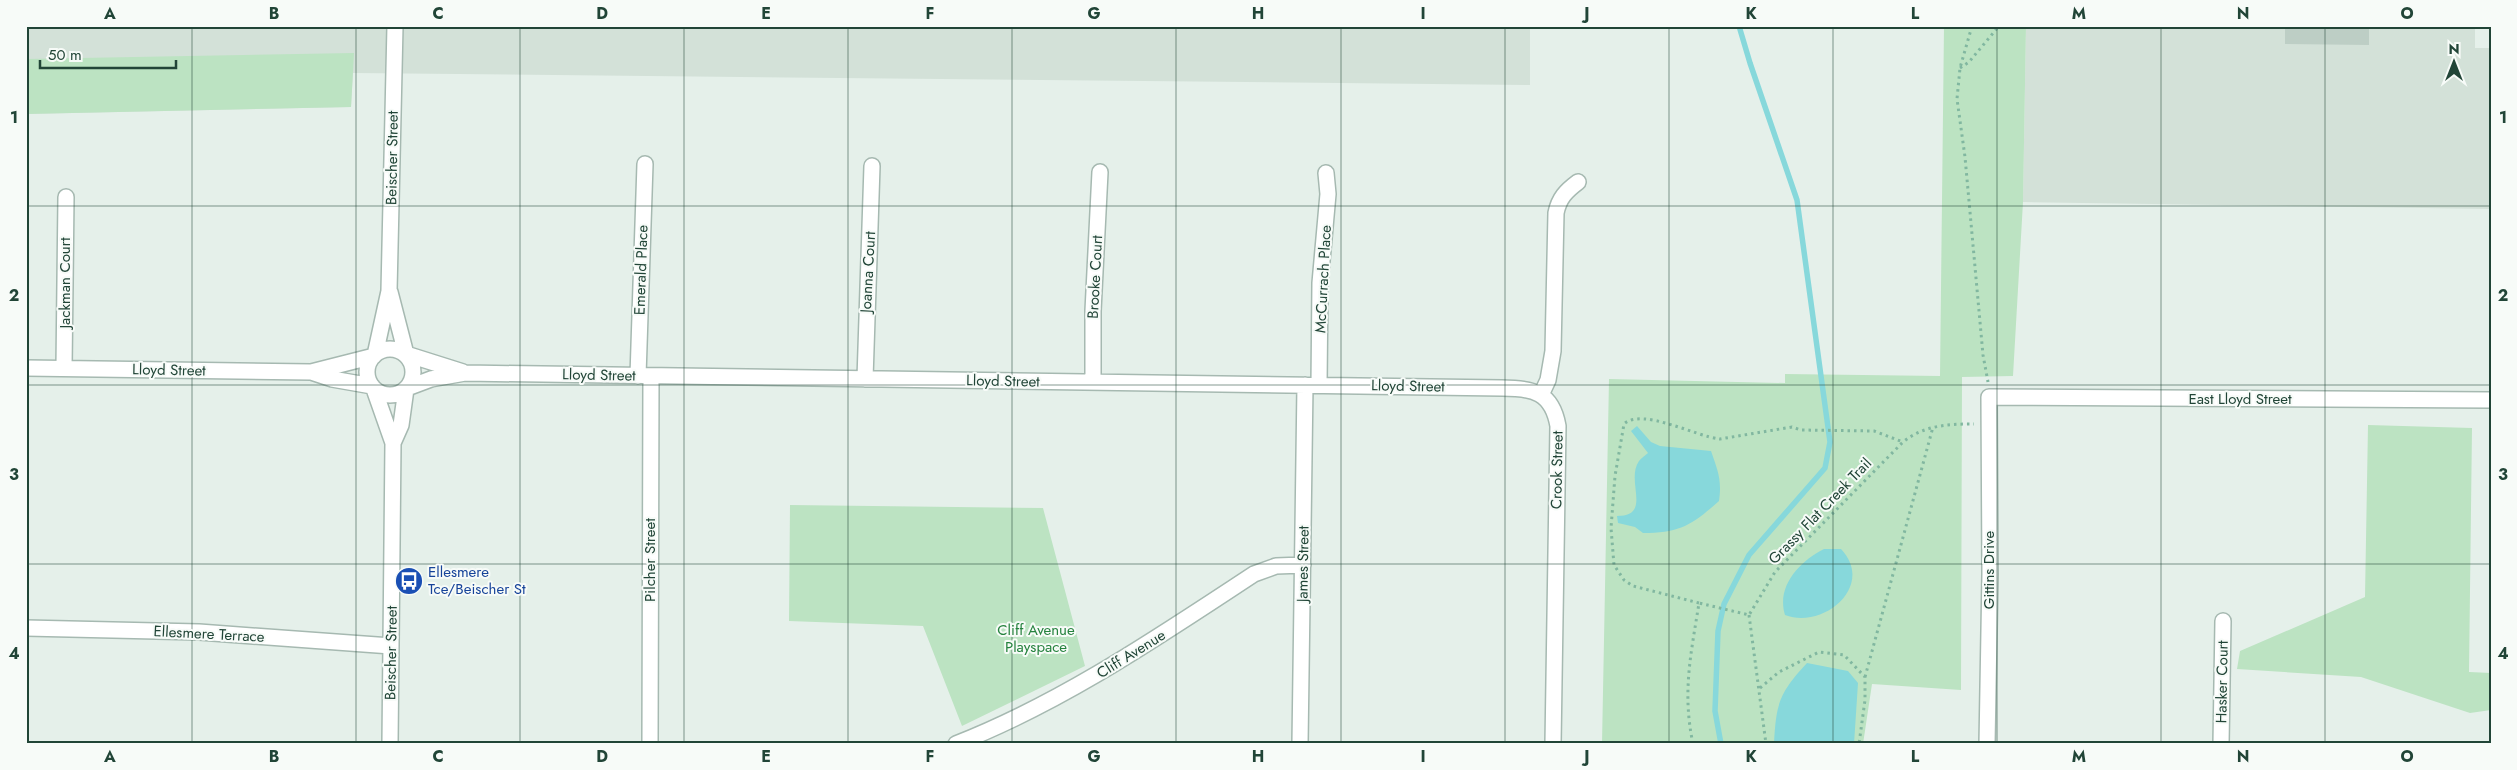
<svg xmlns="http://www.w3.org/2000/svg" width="2517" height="770" viewBox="0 0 2517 770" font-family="Jost,sans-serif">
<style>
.built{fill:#d3e1d8}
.green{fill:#bce3c2}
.water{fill:#87d8db}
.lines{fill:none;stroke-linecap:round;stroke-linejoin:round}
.stream{stroke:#87d8db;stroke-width:5.5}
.building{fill:#bdcec5}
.minor-casing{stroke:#a6b9b1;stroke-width:18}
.path{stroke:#81b7a0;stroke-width:3;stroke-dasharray:2.5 4;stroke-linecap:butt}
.minor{stroke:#fff;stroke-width:15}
.grid{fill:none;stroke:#214537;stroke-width:1;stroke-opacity:0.55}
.labels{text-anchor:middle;stroke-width:4;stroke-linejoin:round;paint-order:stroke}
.street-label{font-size:15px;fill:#214537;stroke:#f7fbf8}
.transit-label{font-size:15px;fill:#164399;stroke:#f7fbf8;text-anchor:start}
.park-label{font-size:15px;fill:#25823e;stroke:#f7fbf8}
.neatline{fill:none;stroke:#214537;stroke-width:2}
.grid-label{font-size:16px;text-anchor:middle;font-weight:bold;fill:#214537}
</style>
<rect width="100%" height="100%" fill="#e5f0ea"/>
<path class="built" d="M26,26H1530V85L353,73L351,107L26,114Z
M2026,26H2475V48H2491V209L2023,202Z"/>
<path class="green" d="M1944,26H2026L2023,202L2013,376L1962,377L1961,690L1872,684L1863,744H1602L1609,379L1785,383V374L1940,376Z
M354,53L351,107L26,114V59Z
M2368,425L2472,428L2469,672L2491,673V710L2470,713L2361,677L2237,669L2240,651L2365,597Z
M790,505L1043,508L1085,666L962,726L923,626L789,621Z"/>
<path class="water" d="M1637,426L1651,442L1660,446L1711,451C1718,471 1722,480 1719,501C1692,525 1680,533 1643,533L1635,527L1618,523L1617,516C1653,516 1625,481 1639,461C1641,458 1645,456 1648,453L1631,431Z
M1824,549H1841C1876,586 1823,630 1785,615C1776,586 1800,561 1824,549Z
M1807,663L1848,671L1858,683L1854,744H1774C1776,704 1779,693 1807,663Z"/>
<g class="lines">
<path class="stream" d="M1721,744L1715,711L1718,631L1724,604L1749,555L1825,468L1830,442L1797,200L1750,63L1739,26"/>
</g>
<path class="building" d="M2285,26H2369V45L2285,44Z"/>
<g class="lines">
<defs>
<path id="minor" d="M390,292L406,354
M367 372a23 23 0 1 1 46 0a23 23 0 1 1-46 0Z
M406,354L463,372
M375,355L389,291L395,26
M26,368L311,372L332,379L372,386
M64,368L66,197
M311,372L374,356
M638,376L645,164
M865,379L872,166
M1093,382V311L1100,172
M1319,385L1320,283L1328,194L1326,173
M407,388L431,379L465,373L1502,388C1533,388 1552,392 1558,426L1553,744
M374,389L393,443L390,744
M1541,395L1548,380L1553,351L1556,213C1559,198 1566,191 1578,182
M393,443L401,425L406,389
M26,628L199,632L391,646
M650,744L651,376
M956,744C1063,702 1158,637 1254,574L1276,566L1303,565
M1300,744L1305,385
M1987,744L1990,574L1989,397L2491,400
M2221,744L2223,621"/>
</defs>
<use href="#minor" class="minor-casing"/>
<path class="path" d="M1972,26L1960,68L1957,99L1965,157L1983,355L1988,382
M1960,68L1969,62L1999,26
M1699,603L1633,586L1624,580L1614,565L1611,528L1615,476L1624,424C1642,407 1697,437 1720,439L1792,427L1801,430L1874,431L1903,442
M1749,615L1766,744
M1865,677L1933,427
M1760,688L1779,672L1819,652L1844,655L1865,677V700L1859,744
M1693,744C1682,692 1691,654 1699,603L1749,615L1775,572L1903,442C1924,425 1949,424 1974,424"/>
<use href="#minor" class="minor"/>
</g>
<path class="grid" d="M192,26V744M356,26V744M520,26V744M684,26V744M848,26V744M1012,26V744M1176,26V744M1341,26V744M1505,26V744M1669,26V744M1833,26V744M1997,26V744M2161,26V744M2325,26V744M26,206H2491M26,385H2491M26,564H2491"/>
<defs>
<symbol id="bus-disc" viewBox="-11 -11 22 22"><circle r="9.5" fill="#1a4fb4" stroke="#f7fbf8"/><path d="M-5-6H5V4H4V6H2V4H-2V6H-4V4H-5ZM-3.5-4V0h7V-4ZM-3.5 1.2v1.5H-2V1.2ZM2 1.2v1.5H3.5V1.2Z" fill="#fff"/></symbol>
</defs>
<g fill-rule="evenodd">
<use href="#bus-disc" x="393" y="565" width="32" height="32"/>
</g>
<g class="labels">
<g class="street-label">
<text transform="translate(392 158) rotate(-89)" y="5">Beischer Street</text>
<text transform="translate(641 270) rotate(-88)" y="5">Emerald Place</text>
<text transform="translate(868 272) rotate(-87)" y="5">Joanna Court</text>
<text transform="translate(1095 277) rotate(-87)" y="5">Brooke Court</text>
<text transform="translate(1323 279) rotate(-87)" y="5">McCurrach Place</text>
<text transform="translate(65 283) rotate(-90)" y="5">Jackman Court</text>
<text transform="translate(169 370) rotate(1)" y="5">Lloyd Street</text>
<text transform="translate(599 375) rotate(1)" y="5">Lloyd Street</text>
<text transform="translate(1003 381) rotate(1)" y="5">Lloyd Street</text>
<text transform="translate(1408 386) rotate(1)" y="5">Lloyd Street</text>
<text x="2240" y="404">East Lloyd Street</text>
<text transform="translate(1557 470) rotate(-89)" y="5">Crook Street</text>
<text transform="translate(1820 511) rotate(-46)" y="5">Grassy Flat Creek Trail</text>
<text transform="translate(650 560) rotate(-90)" y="5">Pilcher Street</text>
<text transform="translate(1303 564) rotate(-89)" y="5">James Street</text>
<text transform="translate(1989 570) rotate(-90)" y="5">Gittins Drive</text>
<text transform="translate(209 634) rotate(3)" y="5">Ellesmere Terrace</text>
<text transform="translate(391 653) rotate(-89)" y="5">Beischer Street</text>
<text transform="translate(1131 654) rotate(-32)" y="5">Cliff Avenue</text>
<text transform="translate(2222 682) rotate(-89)" y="5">Hasker Court</text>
</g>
<g class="transit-label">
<text x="428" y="577">Ellesmere<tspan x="428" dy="17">Tce/Beischer St</tspan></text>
</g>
<g class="park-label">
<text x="1036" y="635">Cliff Avenue<tspan x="1036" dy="17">Playspace</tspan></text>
</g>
</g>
<rect width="2517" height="770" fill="none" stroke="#f7fbf8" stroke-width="55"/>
<g transform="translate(2454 62)" stroke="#f7fbf8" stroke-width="4" paint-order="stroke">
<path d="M0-4L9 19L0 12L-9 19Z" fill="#214537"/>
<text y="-8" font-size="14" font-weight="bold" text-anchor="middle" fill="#214537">N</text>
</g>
<path d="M40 60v8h136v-8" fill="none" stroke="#214537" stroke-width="2.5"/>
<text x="48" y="60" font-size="15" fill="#214537" stroke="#f7fbf8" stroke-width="4" paint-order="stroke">50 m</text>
<rect x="28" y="28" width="2462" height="714" class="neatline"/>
<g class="grid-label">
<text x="110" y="19">A</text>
<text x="274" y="19">B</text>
<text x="438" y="19">C</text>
<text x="602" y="19">D</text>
<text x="766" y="19">E</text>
<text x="930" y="19">F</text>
<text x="1094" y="19">G</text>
<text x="1258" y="19">H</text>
<text x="1423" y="19">I</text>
<text x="1587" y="19">J</text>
<text x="1751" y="19">K</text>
<text x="1915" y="19">L</text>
<text x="2079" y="19">M</text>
<text x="2243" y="19">N</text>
<text x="2407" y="19">O</text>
<text x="14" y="123">1</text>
<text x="2503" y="123">1</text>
<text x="14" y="301">2</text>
<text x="2503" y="301">2</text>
<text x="14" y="480">3</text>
<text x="2503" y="480">3</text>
<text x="14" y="659">4</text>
<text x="2503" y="659">4</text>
<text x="110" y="762">A</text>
<text x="274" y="762">B</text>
<text x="438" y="762">C</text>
<text x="602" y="762">D</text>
<text x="766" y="762">E</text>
<text x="930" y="762">F</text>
<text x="1094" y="762">G</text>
<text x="1258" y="762">H</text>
<text x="1423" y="762">I</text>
<text x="1587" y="762">J</text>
<text x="1751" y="762">K</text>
<text x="1915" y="762">L</text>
<text x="2079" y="762">M</text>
<text x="2243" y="762">N</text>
<text x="2407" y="762">O</text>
</g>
</svg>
